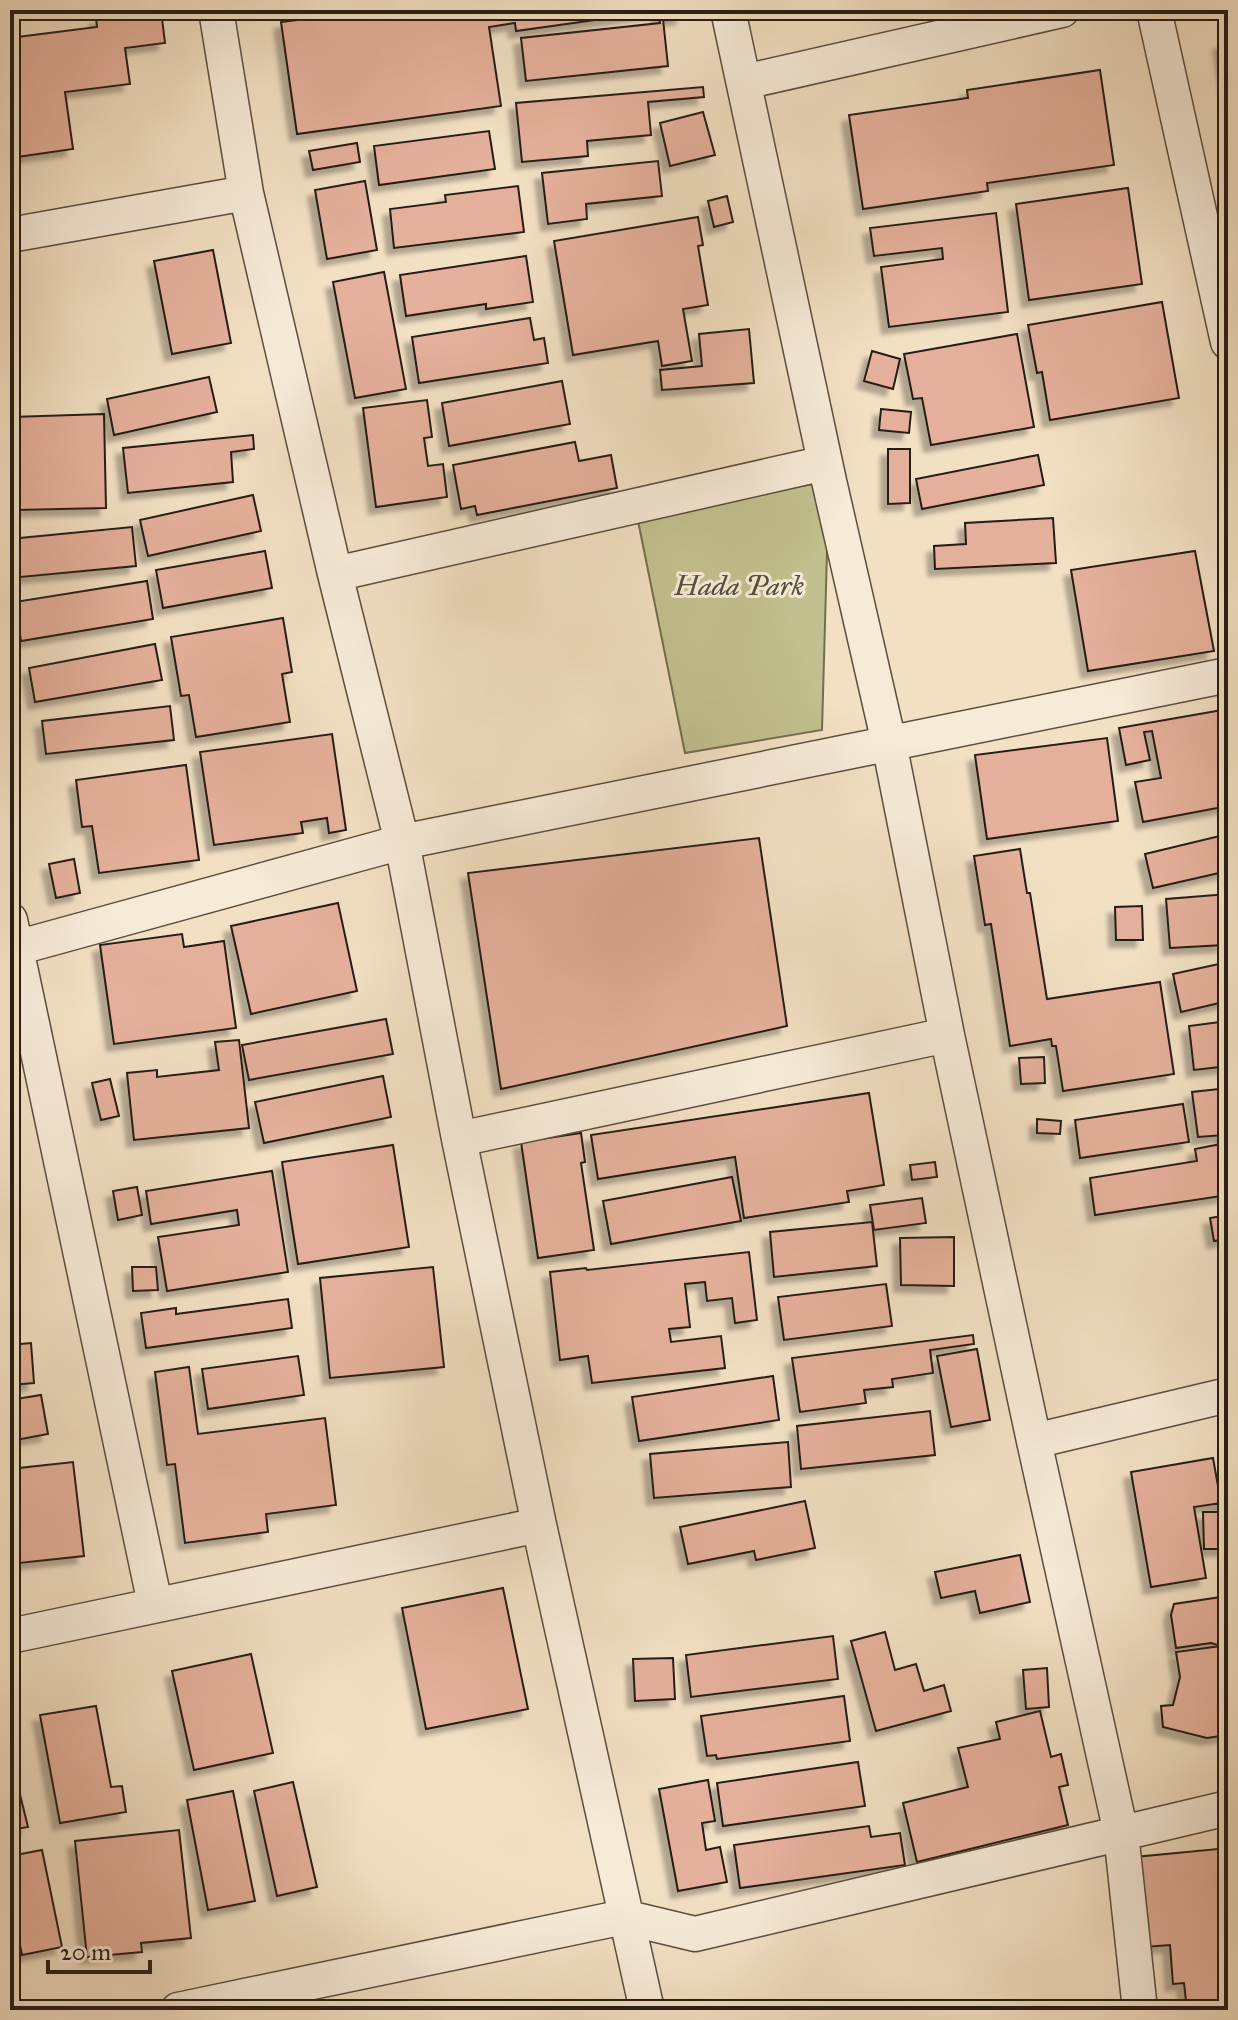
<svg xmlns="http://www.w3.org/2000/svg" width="1238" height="2020" viewBox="0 0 1238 2020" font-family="'IM FELL Great Primer',serif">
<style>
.green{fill:#c2c08e;stroke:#746e50;stroke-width:2}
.building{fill:#e5b09b;stroke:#271d13;stroke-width:2;filter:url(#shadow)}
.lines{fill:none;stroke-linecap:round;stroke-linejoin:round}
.minor-casing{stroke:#5a4e3f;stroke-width:37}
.minor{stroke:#f7ebd8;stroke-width:34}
.labels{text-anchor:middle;stroke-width:6;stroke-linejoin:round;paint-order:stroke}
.park-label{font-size:28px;font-style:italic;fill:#564e38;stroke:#f7ebd8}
</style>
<defs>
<filter id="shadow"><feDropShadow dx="-7" dy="7" stdDeviation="2" flood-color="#0004"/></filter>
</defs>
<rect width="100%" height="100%" fill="#f2e0c3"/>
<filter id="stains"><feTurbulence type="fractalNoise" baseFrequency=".0025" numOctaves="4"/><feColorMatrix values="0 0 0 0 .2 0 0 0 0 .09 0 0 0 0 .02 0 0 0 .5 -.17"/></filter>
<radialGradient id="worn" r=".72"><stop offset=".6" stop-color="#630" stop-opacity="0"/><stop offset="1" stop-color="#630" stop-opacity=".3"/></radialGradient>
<path class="green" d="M829,481L822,730L685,753L637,516Z"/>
<path class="building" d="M161,10L165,43L125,48L130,84L65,92L73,149L10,158V38L97,27L96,18Z
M381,10H653V12L516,31L515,23L489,27L501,106L297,134L281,22Z
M658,10H682L683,17L663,19L668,66L526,81L521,38L660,23Z
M1228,42V90L1220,43Z
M1100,70L1114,165L987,183L988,191L863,209L849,115L968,98L967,90Z
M703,87L704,97L648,102L651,135L587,141L588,156L522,162L516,103Z
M703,112L715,155L670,166L660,123Z
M489,131L495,169L379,185L374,146Z
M357,143L360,162L313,170L309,151Z
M658,161L662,196L586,204L587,219L548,224L542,173Z
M365,181L377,250L327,259L315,190Z
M518,186L524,232L394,248L390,209L446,202L445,195Z
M1128,188L1142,284L1029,300L1016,204Z
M727,196L733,222L714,227L708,201Z
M996,213L1008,312L889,327L881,267L943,259L942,248L874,256L870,228Z
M698,217L703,245L698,246L708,305L683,309L692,361L662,366L658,341L573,355L554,241Z
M213,250L231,343L172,354L154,261Z
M526,256L533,302L486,309V304L406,316L400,275Z
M384,272L406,389L355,398L333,282Z
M1162,302L1179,398L1050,420L1042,372L1037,373L1028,325Z
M530,318L534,340L544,338L548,363L419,383L412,337Z
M749,329L754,383L662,390L660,370L702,366L699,334Z
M1017,334L1034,427L931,445L922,398L913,399L904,354Z
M872,351L900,359L893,389L864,381Z
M209,377L217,412L114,435L107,399Z
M562,381L570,424L449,446L442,403Z
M427,400L432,437L424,438L428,466L443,464L447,497L376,507L363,408Z
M881,409L911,412L909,433L879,430Z
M104,414L106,508L16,510L12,417Z
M253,435L254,449L231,452L233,482L128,493L123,448Z
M575,442L579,461L611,455L617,488L477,515L475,506L461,509L453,465Z
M888,449H910V503L888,504Z
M1038,455L1044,485L922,509L916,479Z
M253,495L261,531L148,556L140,520Z
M1053,518L1056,563L935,569L934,546L966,544L965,523Z
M132,527L136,566L10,578V539Z
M265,551L272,588L163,608L156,570Z
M1195,551L1214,651L1088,671L1071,570Z
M147,581L153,619L21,641L15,602Z
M283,618L292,672L282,674L290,722L196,737L189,695L181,696L171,637Z
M155,644L162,680L35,702L29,668Z
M170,706L174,740L46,754L42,721Z
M1228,709V806L1143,822L1135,782L1161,778L1152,731L1144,732L1150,760L1126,765L1119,728Z
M332,734L346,830L329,833L327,818L301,822L303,833L214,845L200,752Z
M1107,738L1118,821L987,839L975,755Z
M186,765L199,860L99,873L92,826L82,827L76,780Z
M1228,834V871L1153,888L1145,854Z
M759,838L787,1026L501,1089L468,873Z
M1020,849L1027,893H1030L1047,999L1160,982L1174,1074L1063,1091L1056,1046H1052L1051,1039L1010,1046L991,924L985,925L974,856Z
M74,859L80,893L56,898L49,864Z
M1228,894V928H1223L1224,945L1170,948L1166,899Z
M338,903L357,991L251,1014L231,926Z
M1142,906L1143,940H1116L1115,907Z
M182,934L184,947L224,941L236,1028L114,1044L100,945Z
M1228,962V1001L1181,1012L1173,974Z
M386,1019L393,1054L249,1080L242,1045Z
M1228,1021V1066L1194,1070L1189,1026Z
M239,1040L249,1128L134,1140L127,1073L157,1070V1077L219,1070L215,1042Z
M1044,1057L1045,1083L1021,1084L1019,1058Z
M383,1076L391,1117L264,1143L255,1102Z
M110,1079L119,1116L101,1120L92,1083Z
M1228,1088V1171L1224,1135L1198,1137L1192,1092Z
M869,1093L884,1185L847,1191L849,1202L744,1218L735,1157L598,1179L591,1135Z
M1183,1104L1189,1142L1080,1158L1075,1120Z
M1037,1119L1061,1121L1060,1134L1037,1133Z
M581,1133L585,1162L581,1163L594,1250L538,1258L521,1142Z
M1221,1144L1228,1195L1095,1215L1090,1178L1197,1161L1195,1149Z
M393,1145L409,1247L298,1264L282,1162Z
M935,1162L937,1177L912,1180L910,1165Z
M272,1171L288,1272L167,1291L158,1237L239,1225L237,1210L151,1224L146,1191Z
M732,1177L741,1221L611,1244L603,1201Z
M137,1187L142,1215L118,1220L113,1191Z
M922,1198L926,1223L874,1230L870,1205Z
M1228,1215V1239L1214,1241L1210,1218Z
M872,1222L877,1266L774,1277L770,1232Z
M954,1237V1286L901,1285L900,1238Z
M749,1252L757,1320L735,1323L732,1298L707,1301L705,1282L685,1284L690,1327L669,1329L671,1342L721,1336L725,1368L592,1383L588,1356L560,1360L550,1272L586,1268L587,1270Z
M132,1267H156L158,1290L133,1291Z
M433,1267L444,1367L330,1378L320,1278Z
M886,1284L892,1326L784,1340L778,1297Z
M288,1299L292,1328L146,1348L141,1313L176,1308V1314Z
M973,1335L974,1344L930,1350L933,1373L892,1379L893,1387L864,1390L866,1403L800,1412L792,1358Z
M31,1343L34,1383L10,1385V1345Z
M977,1349L990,1420L951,1427L937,1356Z
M298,1356L304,1395L208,1409L202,1369Z
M189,1367L198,1434L325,1418L336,1505L266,1514L268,1532L185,1543L175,1464L167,1465L155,1372Z
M773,1376L779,1420L639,1441L632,1397Z
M41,1395L48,1434L10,1441V1400Z
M930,1411L935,1455L801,1469L797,1426Z
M788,1442L791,1487L654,1498L650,1454Z
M1213,1458L1221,1503L1194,1507L1206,1578L1151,1587L1131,1472Z
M73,1462L84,1556L10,1564V1469Z
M1219,1470H1228V1549H1204L1203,1512H1221Z
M805,1501L815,1548L756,1560L754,1551L688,1564L680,1527Z
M1020,1555L1030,1602L980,1613L975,1591L941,1598L935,1572Z
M503,1588L528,1709L426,1729L402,1608Z
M1228,1596V1735L1207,1738L1163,1727L1161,1706L1173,1705L1180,1677L1176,1652L1221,1646L1211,1643L1176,1648L1171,1615L1174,1604Z
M885,1632L895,1670L916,1664L924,1691L944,1685L951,1711L876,1731L851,1641Z
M833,1636L838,1679L691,1697L686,1655Z
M251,1654L273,1753L194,1770L172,1671Z
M673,1658L675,1699L635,1701L633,1659Z
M1047,1668L1049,1707L1026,1709L1023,1670Z
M844,1696L850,1741L717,1759L716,1755L707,1756L701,1716Z
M96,1706L111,1787L122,1786L126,1812L60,1823L40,1715Z
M1040,1711L1051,1757L1061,1754L1068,1785L1059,1787L1068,1825L917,1862L903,1803L968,1787L958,1748L1000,1739L996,1722Z
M10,1754L28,1827L10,1830Z
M858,1762L865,1806L723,1826L717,1783Z
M708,1780L715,1821L702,1823L706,1850L720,1847L727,1882L678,1891L659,1789Z
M293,1782L317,1887L277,1896L254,1791Z
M233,1791L255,1901L208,1910L187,1800Z
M869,1826L871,1837L900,1833L905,1865L740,1888L734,1845Z
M179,1830L191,1938L141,1943L142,1952L87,1957L75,1841Z
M1228,1848V2010H1187L1184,1983L1173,1984L1170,1945L1144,1947L1135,1857Z
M42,1850L62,1947L22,1955L10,1896V1856Z"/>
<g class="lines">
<defs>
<path id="minor" d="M216,10L246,193L335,574L402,842L459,1139L539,1525L647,2010
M728,10L829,481L889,743L947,1035L1034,1441L1121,1833L1140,2010
M1154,10L1228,342
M744,82L1062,10
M10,235L246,193
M335,574L825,463
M10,920L155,1604
M16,948L402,842L1228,675
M459,1139L947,1035
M1034,1441L1228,1395
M10,1636L539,1525
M178,2010L624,1917L695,1934L1228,1808"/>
</defs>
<use href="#minor" class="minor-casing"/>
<use href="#minor" class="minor"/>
</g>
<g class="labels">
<g class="park-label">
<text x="739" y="595">Hada Park</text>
</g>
</g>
<rect width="1238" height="2020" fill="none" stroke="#f2e0c3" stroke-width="40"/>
<rect x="12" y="12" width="1214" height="1996" fill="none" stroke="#271d13" stroke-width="4"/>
<rect x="20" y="20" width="1198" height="1980" fill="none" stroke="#271d13" stroke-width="2"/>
<path d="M48 1960v12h102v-12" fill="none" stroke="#271d13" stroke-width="4"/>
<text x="60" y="1960" font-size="24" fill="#271d13" stroke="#f7ebd8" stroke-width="6" paint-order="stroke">20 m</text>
<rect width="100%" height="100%" filter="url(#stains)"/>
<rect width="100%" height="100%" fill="url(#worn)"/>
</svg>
